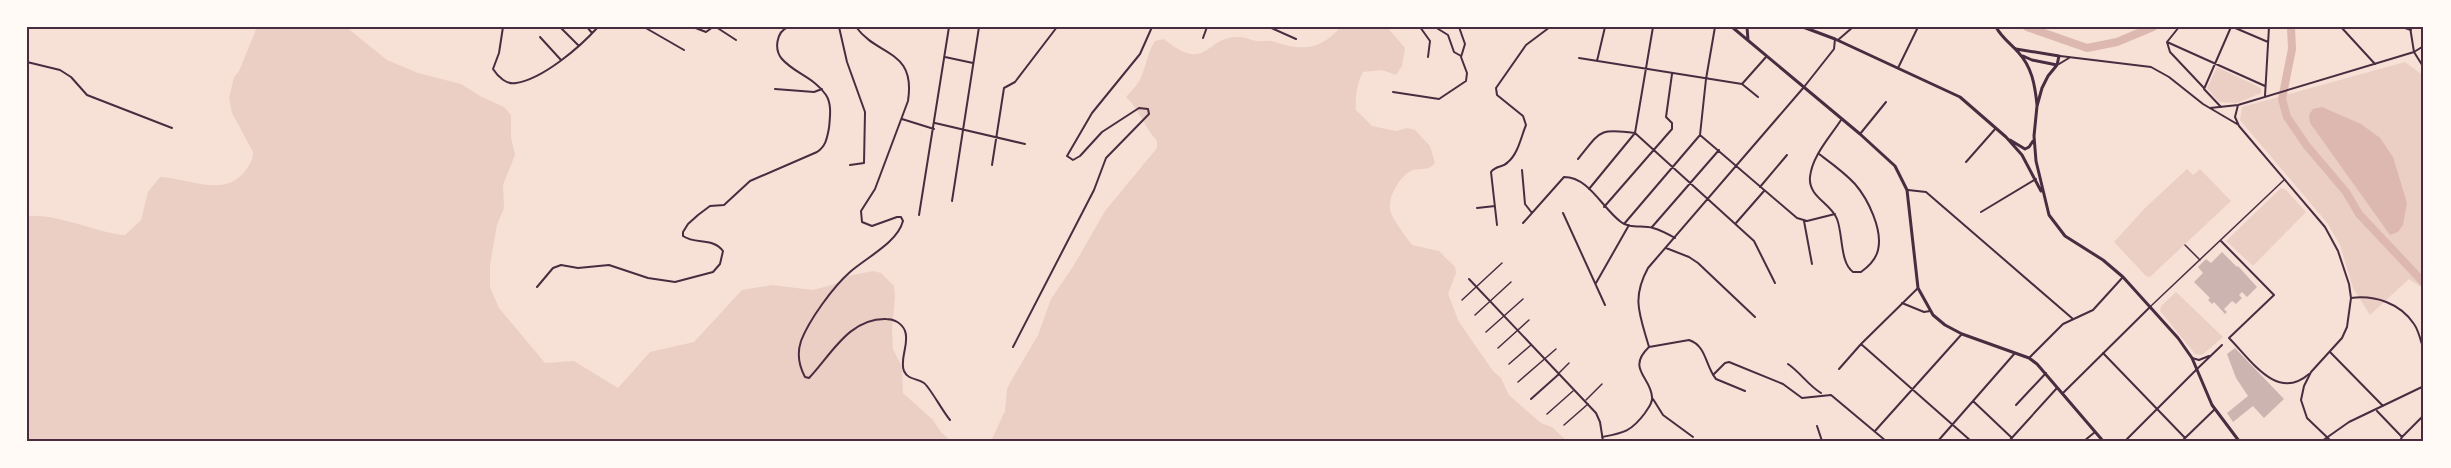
<svg xmlns="http://www.w3.org/2000/svg" width="2451" height="468" viewBox="0 0 2451 468" font-family="Raleway,sans-serif">
<style>
.green{fill:#ebcfc5}
.water{fill:#dcb8b0}
.lines{fill:none;stroke-linecap:round;stroke-linejoin:round}
.river{stroke:#dcb8b0;stroke-width:8}
.building{fill:#ccb4b1}
.pedestrian{stroke:#4a2c40;stroke-width:1.5}
.minor{stroke:#4a2c40;stroke-width:2}
.tertiary{stroke:#4a2c40;stroke-width:2}
.secondary{stroke:#4a2c40;stroke-width:3}
.neatline{fill:none;stroke:#4a2c40;stroke-width:2}
</style>
<rect width="100%" height="100%" fill="#f7e1d7"/>
<path class="green" d="M257,27H346L387,60L418,73L461,84L480,96L504,107L511,115V137L515,155L503,185L504,208L497,225L490,265V287L499,308L545,363L574,361L618,388L650,352L694,342L742,290L772,285L813,290L835,284L848,276L873,271L881,273L894,286L895,297L892,331L893,349L902,367L903,393L932,419L941,432L951,441H27V216C58,213 93,232 125,235L141,220L148,192L160,177C189,178 225,199 246,170C250,164 253,159 253,152L232,113L229,98L234,77L239,71Z
M1341,27H1387L1405,48L1402,66L1396,75L1382,70L1363,72C1357,83 1355,98 1356,110L1372,126L1396,131L1407,128L1415,130L1430,146L1435,163C1429,171 1422,168 1413,170C1401,174 1388,196 1390,209C1390,216 1408,240 1412,245L1439,251L1455,267L1456,273L1448,294L1459,322L1493,371L1501,378L1509,395L1541,423L1552,427L1567,441H991L1005,411L1007,389L1011,381L1038,335L1051,299L1074,265L1105,211L1157,148V141C1144,127 1140,110 1126,97C1131,91 1138,85 1141,77C1147,64 1147,53 1155,41L1164,39C1208,75 1204,36 1239,37C1245,37 1251,40 1257,41C1263,42 1269,39 1275,42C1303,51 1320,50 1341,27Z
M2405,62L2420,73L2424,80V289L2409,279L2370,315L2353,288L2340,245L2328,224L2240,120L2242,107Z
M2217,67L2261,88V93L2237,103L2219,102L2207,88Z
M2187,169L2193,175L2200,169L2231,201L2150,277L2146,276L2114,242L2145,208Z
M2281,188L2286,190L2306,212L2253,266L2226,241Z
M2176,292L2223,337L2202,355L2195,354L2160,311L2161,306Z"/>
<path class="water" d="M2322,107L2361,124L2380,138L2393,157L2407,203L2403,225L2398,232L2390,235L2310,123L2309,115L2313,109Z"/>
<g class="lines">
<path class="river" d="M2027,27L2087,48L2117,42L2153,27
M2291,27L2292,49L2282,99L2287,117L2307,146L2346,192L2359,214L2424,283"/>
</g>
<path class="building" d="M2222,252L2237,267L2238,266L2257,287L2247,297L2242,292L2239,295L2242,298L2236,304L2232,301L2224,309L2227,312L2225,314L2214,302L2212,304L2208,300L2210,298L2194,282L2203,273L2198,267L2206,259L2211,263Z
M2235,348L2284,399L2264,418L2253,406L2233,422L2227,413L2248,396L2236,378L2227,354Z"/>
<g class="lines">
<path class="pedestrian" d="M2185,245L2200,260
M1462,300L1502,263
M2152,305L2284,180
M1475,315L1511,282
M1486,332L1523,299
M1498,348L1529,320
M1509,364L1531,345
M1559,373L1569,363
M1518,382L1556,349
M1586,400L1602,384
M1547,414L1573,391
M1564,425L1588,404"/>
<path class="minor" d="M503,27L499,53L493,69C498,77 507,85 516,83C543,79 580,47 598,27
M560,27L579,46
M587,27L592,33
M644,27L684,50
M693,27L706,32L713,27
M716,27L736,40
M839,27L847,62L865,112L864,163L850,165
M856,27C878,57 916,49 908,101L875,189L861,211L862,222L872,226L897,217H901L903,221C897,243 867,257 850,272C833,287 809,320 801,341C797,353 799,366 805,377L809,378C831,355 849,318 886,319C894,319 902,323 905,331C910,343 899,359 904,371C908,380 917,378 924,383C929,386 943,412 950,420
M1269,27L1296,39
M1420,27L1430,41L1428,57
M1435,27L1448,35L1454,52L1461,56
M2233,27L2268,42
M2341,27L2375,64
M2402,27L2411,30
M386,28L387,27
M540,37L561,60
M1203,38L1207,27
M1838,40L1853,27
M2167,42L2265,86
M2167,42L2170,52L2204,88
M2167,42L2179,27
M2414,52L2422,47L2424,35
M945,57L973,63
M1579,58L1742,84L1758,97
M1597,61L1605,27
M27,62L60,70L71,77L87,95L172,128
M1898,68L1918,27
M1742,84L1766,57
M775,89L814,92L822,89
M1393,92L1439,99L1466,81L1467,73L1461,57L1465,44L1459,27
M2265,96L2269,27
M2221,107L2204,89L2231,27
M902,119L934,129
M935,123L1025,144
M1635,133L1754,241L1775,283
M1860,134L1886,102
M1700,135L1797,218L1807,221L1835,214
M1700,135L1706,79L1715,27
M1819,154C1831,163 1844,172 1855,184C1868,199 1883,230 1878,250C1876,259 1868,267 1861,272H1853C1840,263 1843,234 1837,219C1831,203 1808,197 1810,177C1812,156 1830,137 1841,120
M1578,159C1601,131 1598,128 1635,133
M1966,162L1996,128
M992,165L1004,88L1015,82L1057,27
M1522,170L1525,204L1532,213
M1760,187L1787,155
M1589,189L1635,133L1653,27
M1908,190L1926,192L2073,319
M952,201L979,27
M1604,207L1672,129V123L1666,117L1672,74
M1477,208L1495,206
M1981,212L2036,179
M1563,213L1605,305
M919,215L949,27
M1804,221L1812,264
M1523,223L1564,177C1589,177 1602,208 1621,222C1629,229 1643,225 1653,228C1660,230 1668,234 1675,238
M1736,223L1764,191
M1624,224L1700,135
M1497,225L1491,172C1496,165 1503,168 1508,162C1518,154 1521,137 1526,125L1523,116L1497,95L1496,88L1526,45L1550,27
M1652,227L1719,150
M2221,241L2274,295L2229,338C2251,360 2277,402 2309,374
M1666,248L1689,257L1698,263L1755,317
M1469,279L1596,413L1600,422L1603,441
M1596,283L1629,225
M537,287L553,268L561,265L578,268L609,265L648,278L675,282L713,272L720,264L723,251C712,237 696,245 683,236V232L688,224L698,215L710,206L724,205L750,181L817,152C826,146 827,138 829,128C830,117 832,104 826,95C815,78 794,73 782,59C774,50 776,32 788,27
M2351,298C2375,295 2400,303 2414,324C2419,331 2421,342 2424,351
M1902,303L1924,312L1930,311
M1861,344L1971,441
M1013,347L1094,190L1106,158L1149,114L1148,109L1139,108L1102,132L1080,156L1073,160L1067,156L1092,113L1140,54L1152,27
M1649,347C1640,315 1631,299 1648,268L1804,87L1834,49L1835,39
M2330,352L2383,406
M2103,353L2188,441
M2029,358L2063,324L2093,310L2123,277
M2192,358L2199,360L2209,356
M1788,364C1801,373 1808,385 1821,393
M1839,369L1861,344L1918,288
M2197,369L2222,345
M1713,375L1725,363L1729,362L1783,384L1802,398L1831,395L1886,441
M2063,393L2151,306
M1531,399L1559,374
M1653,399L1663,415L1693,437
M1973,401L2012,438
M2016,405L2046,373
M2377,411L2402,437
M1817,426L1822,441
M1875,431L1961,335
M1602,437C1623,433 1631,432 1645,413C1648,408 1653,403 1652,397C1651,377 1626,369 1649,347L1689,340C1707,346 1705,366 1716,379L1745,391
M1938,441L2015,353
M2009,441L2057,388
M2084,441L2095,432
M2182,441L2215,409
M2322,441L2349,422L2424,386
M2400,441L2402,437L2424,415"/>
<path class="tertiary" d="M2410,27L2414,52L2424,68
M2060,56L2151,67L2169,77L2203,104L2237,124
M2059,64L2069,58
M2238,105L2235,117L2239,126L2325,227L2338,251L2349,284L2351,298L2347,327L2342,338L2311,372L2304,386L2301,400L2307,418L2331,441
M2210,108L2238,105L2414,52
M2125,441L2197,369"/>
<path class="secondary" d="M1732,27L1860,134L1895,166L1907,190L1918,288L1933,315L1945,325L1962,334L2029,358L2037,364L2103,441
M1747,27L1748,40
M1803,27L1835,39L1960,97L2006,137L2022,155L2041,191
M1996,27C2002,38 2010,43 2018,52C2032,67 2035,85 2037,105
M2016,49L2059,56L2057,65L2048,76L2042,88L2037,106L2034,136L2036,161L2049,215L2065,236L2103,260L2123,277L2178,338L2192,358L2212,405L2239,441
M2023,56L2032,60L2057,65
M2010,140L2025,149L2029,147L2033,141"/>
</g>
<rect width="2451" height="468" fill="none" stroke="#fffaf5" stroke-width="57"/>
<rect x="28" y="28" width="2394" height="412" class="neatline"/>
</svg>
